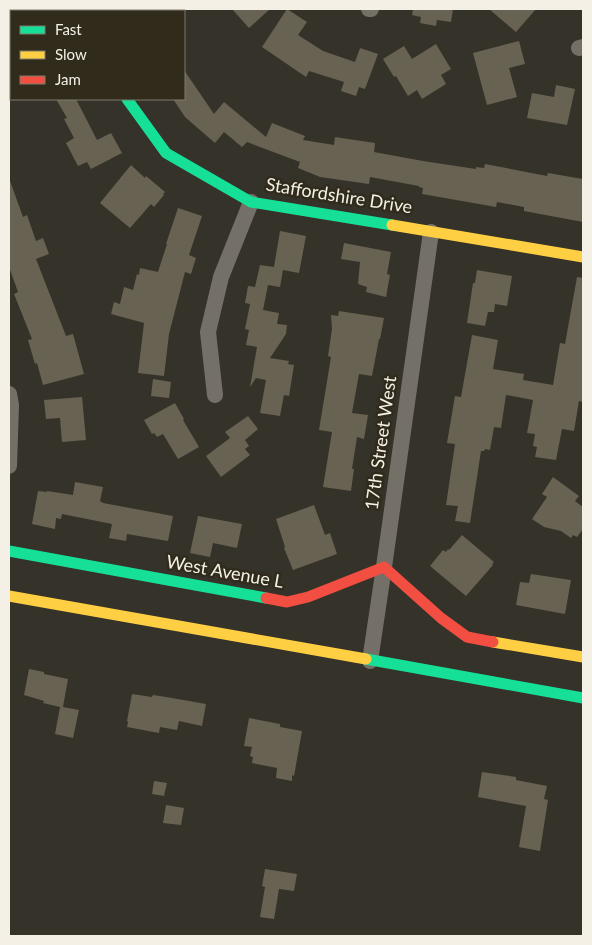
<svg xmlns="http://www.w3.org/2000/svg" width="592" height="945" viewBox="0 0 592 945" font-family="Lato,sans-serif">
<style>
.building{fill:#686252}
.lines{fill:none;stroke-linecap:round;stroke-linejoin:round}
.street{stroke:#747067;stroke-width:16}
.fast{stroke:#16e098;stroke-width:11}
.slow{stroke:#ffcf43;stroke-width:11}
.jam{stroke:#f24e42;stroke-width:11}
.labels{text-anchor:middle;stroke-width:5;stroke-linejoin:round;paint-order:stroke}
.street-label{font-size:18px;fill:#f4f0e6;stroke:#302b1b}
</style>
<rect width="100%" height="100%" fill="#353229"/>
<path class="building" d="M232,9H270L249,28Z
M287,9L307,22L298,35L323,51L355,62L360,48L378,54L365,89L359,87L356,96L341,91L344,82L309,71L306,77L262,47Z
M413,9H453L451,22L437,20L436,26L420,23L421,17L412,15Z
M489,9H536L516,32Z
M519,41L525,64L509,68L517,97L487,105L473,53Z
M436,44L451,69L441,75L446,84L422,99L417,90L408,96L396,76L394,77L383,59L404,46L412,59Z
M184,70L214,114L224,102L266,137L272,123L305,136L303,140L334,145L335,137L375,143L374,152L423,161L476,169V167L484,168L485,164L547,176L548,173L583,179V222L524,211V207L497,202L496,207L422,194L423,188L419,187V186L370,177L369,184L320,177L298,168L300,162L247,142L242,147L224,132L215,143L185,117L173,99H184Z
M556,85L575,89L567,125L527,118L532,93L554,97Z
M56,99H76L97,140L111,133L122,153L91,169L87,162L78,166L66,143L74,138L64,119L67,118Z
M131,165L145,178L146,176L165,192L163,194L164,195L154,207L151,204L130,228L100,203Z
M10,181L23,217L27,215L36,241L43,238L49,254L36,259L66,336L73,334L84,374L43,385L37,363L35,364L28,340L32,339L14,294L18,292L9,267V182Z
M178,208L202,216L189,255L196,258L191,274L185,272L169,334L164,376L138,373L144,323L111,314L114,302L120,304L124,287L133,290L137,274L139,275L140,268L158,272L167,244H166Z
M280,231L306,236L299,273L283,270L280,287L268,285L263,310L279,313L277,324L287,325L286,334L270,358L289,361L288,364L294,365L289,396L284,395L280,416L260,413L266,380L256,378L250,387L257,347L246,345L249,330L245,329L250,304L245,303L248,286L255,287L260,265L274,267Z
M344,243L391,252L387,274L390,275L386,297L366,292L367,287L358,284L360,262L341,259Z
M477,270L512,276L507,306L495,304L494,312H488L485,326L467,323L473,283H475Z
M577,277L583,278V402L579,401L574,431L562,429L556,460L535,457L537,447L533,446L535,434L527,433L533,400L506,395L501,428L494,427L490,450L485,449L484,451H481L470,523L455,521L458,506L446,505L455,444L447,443L455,396L461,397L472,335L498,340L493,369L524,374L523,380L553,385L560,343L565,344Z
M339,311L384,318L380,339H379L372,376L359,374L352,413L368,415L364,439L357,437L352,469H354L351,491L323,487L332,432L319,430L331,357L328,356L332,329L331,315L338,316Z
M153,379L171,382L169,398L151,396Z
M82,397L86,440L62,442L60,418L46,419L44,400Z
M175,403L184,419L183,420L199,447L178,459L163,434L157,437L154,433L152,434L144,420Z
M248,416L258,429L245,440L249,446L245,449L250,455L221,477L206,456L230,438L225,432Z
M553,477L579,496L575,501L583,507V529L577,537L573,535L571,538L561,531L544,527L532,519L547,497L542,494Z
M75,482L103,487L100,501L103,503L173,516L168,541L127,534L126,541L109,538L112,524L62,514L61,519L56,518L55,529L32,524L38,491L47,492V491L73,495Z
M314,505L325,535L330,533L337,554L293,570L284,548L285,547L276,519Z
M198,516L242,524L237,548L213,543L210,557L190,553Z
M462,535L494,562L492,564L493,565L466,596L430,566L443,550L446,552L448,549L449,550Z
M531,574L571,580L565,614L516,605L520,582L529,583Z
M29,669L44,672V674L68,679L63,707L79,710L73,738L55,734L60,707L43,703L44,701L24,695Z
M132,694L152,697L153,695L166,697L206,704L202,726L179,721L177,730L160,727L159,733L127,727L128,722L127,721Z
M249,718L280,724V727L302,731L294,776L292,775V781L276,778L277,768L252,763L253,757L250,756L252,747L244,746Z
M482,772L516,777V780L547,786L544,799L548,800L540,851L519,847L526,806L478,797Z
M154,781L167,783L164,796L152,794Z
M166,805L184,808L181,825L163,823Z
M265,869L297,874L294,891L279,889L274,919L260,917L265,887L262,886Z"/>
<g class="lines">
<path class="street" d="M78,9L80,11
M369,9H371
M579,48L583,47
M9,394L11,405L9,466
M215,395L208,332L221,277L251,202
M370,661L384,567L431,232"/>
<path class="fast" d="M127,99L166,153L251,202L392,225
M9,551L266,598
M366,659L583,698"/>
<path class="slow" d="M392,225L583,257
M9,596L366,659
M493,642L583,657"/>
<path class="jam" d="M266,598L287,602L308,597L384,567L441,618L467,637L493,642"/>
</g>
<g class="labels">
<g class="street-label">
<text transform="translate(339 196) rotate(9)" y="6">Staffordshire Drive</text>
<text transform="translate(381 443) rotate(-82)" y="6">17th Street West</text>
<text transform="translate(225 572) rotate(10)" y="6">West Avenue L</text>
</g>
</g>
<rect width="592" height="945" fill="none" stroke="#f4f0e6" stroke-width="20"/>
<rect x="10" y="10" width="175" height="90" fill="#302b1b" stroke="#7e7a6c"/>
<rect x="20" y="26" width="25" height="8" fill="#16e098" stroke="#7e7a6c"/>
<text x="55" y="35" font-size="15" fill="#f4f0e6">Fast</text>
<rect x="20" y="51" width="25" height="8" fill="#ffcf43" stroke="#7e7a6c"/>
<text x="55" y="60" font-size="15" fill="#f4f0e6">Slow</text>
<rect x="20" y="76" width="25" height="8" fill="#f24e42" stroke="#7e7a6c"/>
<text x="55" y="85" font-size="15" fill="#f4f0e6">Jam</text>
</svg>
